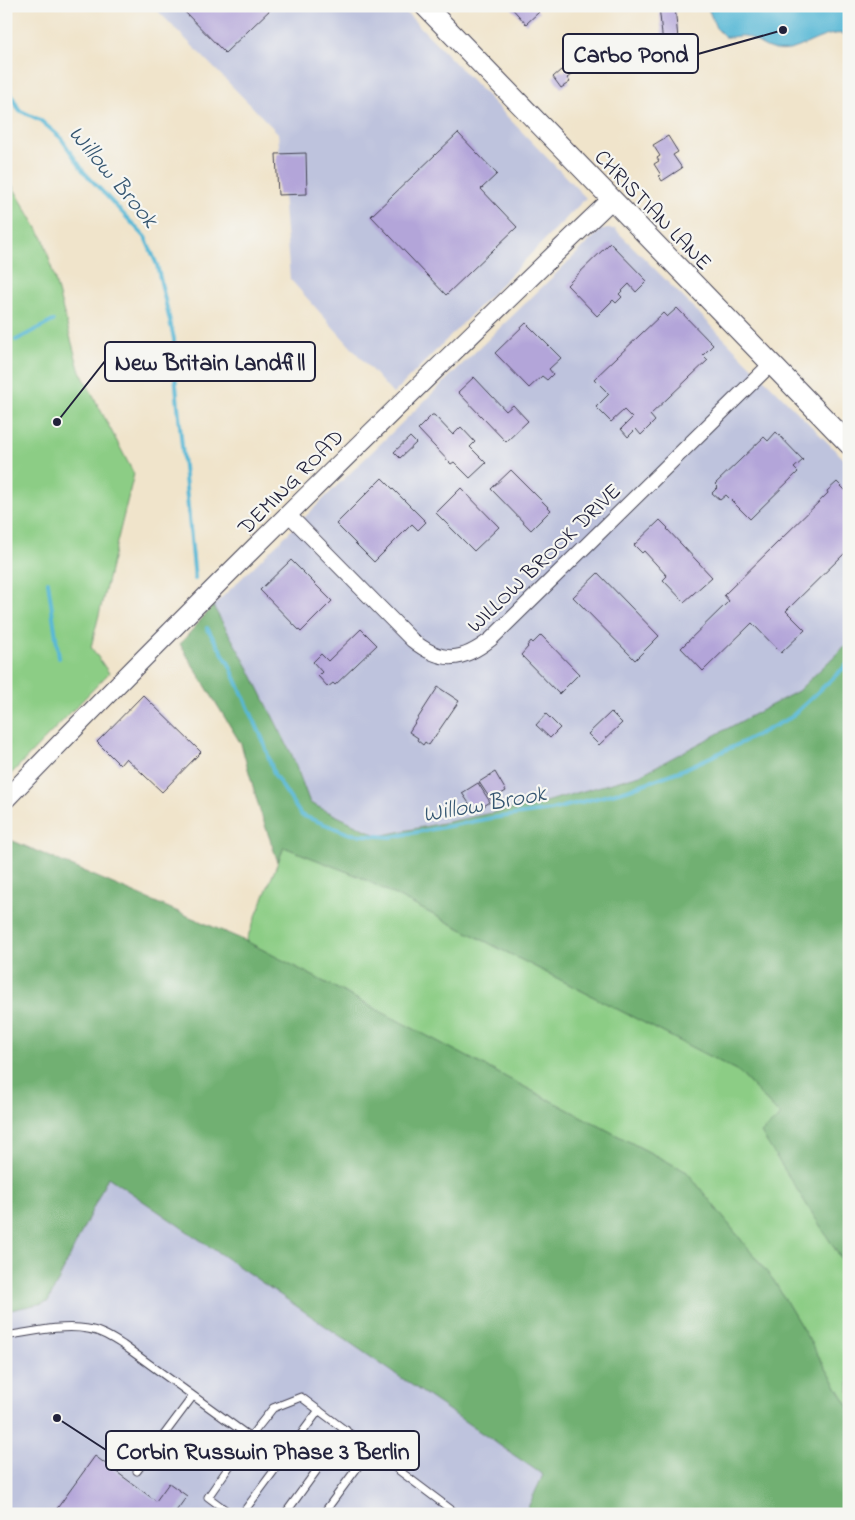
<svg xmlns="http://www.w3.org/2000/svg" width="855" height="1520" viewBox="0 0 855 1520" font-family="'Indie Flower',sans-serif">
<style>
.industrial{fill:#bec3dd}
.green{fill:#8ccd85;stroke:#577860}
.forest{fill:#71b072;stroke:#4a6956}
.water{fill:#57b8d6;stroke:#3c6d88}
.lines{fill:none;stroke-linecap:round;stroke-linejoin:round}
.stream{stroke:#57b8d6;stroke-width:4}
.building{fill:#b3a5d9}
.service-casing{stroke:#413f51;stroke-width:9}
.minor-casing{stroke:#413f51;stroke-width:16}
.tertiary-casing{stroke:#413f51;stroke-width:20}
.secondary-casing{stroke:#413f51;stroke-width:22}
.service{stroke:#fff;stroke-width:7}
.minor{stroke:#fff;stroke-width:14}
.tertiary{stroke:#fff;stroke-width:18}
.secondary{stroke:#fff;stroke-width:20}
.labels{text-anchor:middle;stroke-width:4.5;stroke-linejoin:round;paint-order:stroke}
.street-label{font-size:22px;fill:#22223b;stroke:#f6f6f2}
.water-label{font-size:24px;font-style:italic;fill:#355671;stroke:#f6f6f2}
.leader{fill:none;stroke:#22223b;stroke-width:2}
.callout-dot{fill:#22223b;stroke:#f6f6f2;stroke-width:2}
.callout{fill:#f6f6f2;stroke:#22223b;stroke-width:2}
.callout-label{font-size:24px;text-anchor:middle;font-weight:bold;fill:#22223b}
</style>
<rect width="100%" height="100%" fill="#f6f6f2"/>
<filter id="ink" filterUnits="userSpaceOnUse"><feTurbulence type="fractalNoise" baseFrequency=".02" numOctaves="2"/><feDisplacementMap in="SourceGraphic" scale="10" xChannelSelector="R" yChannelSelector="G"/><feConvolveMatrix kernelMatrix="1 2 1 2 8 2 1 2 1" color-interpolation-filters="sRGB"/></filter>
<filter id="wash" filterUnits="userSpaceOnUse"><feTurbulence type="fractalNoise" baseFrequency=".0096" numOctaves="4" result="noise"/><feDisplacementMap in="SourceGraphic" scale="20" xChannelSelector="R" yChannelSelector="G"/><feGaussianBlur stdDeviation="1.12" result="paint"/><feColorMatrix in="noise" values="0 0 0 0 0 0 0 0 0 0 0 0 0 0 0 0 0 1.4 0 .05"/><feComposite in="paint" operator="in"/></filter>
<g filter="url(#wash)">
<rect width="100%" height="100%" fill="#f0e4cb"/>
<path class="industrial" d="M153,6H400L586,198L393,394L290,279L278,133Z
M602,229H615L849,464V642L798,691L640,775L541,803L379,836L310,803L292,755L248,667L213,606Z
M108,1177L544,1475L525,1514H6V1311L48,1302Z"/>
<path class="green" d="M6,175L44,240L79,369L134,474L91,647L109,673L6,779Z
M284,847L358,876L738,1071L781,1116L762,1133L849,1271V1407L774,1281L687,1172L246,941Z"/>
<path class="forest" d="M213,606L248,667L292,755L310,803L379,836L541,803L640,775L798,691L849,642V1055L846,1060L849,1071V1271L761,1133L781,1116L738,1071L358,876L284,847L278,862L260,811L241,744L180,644Z
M6,838L246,941L687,1172L774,1281L849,1407V1514H525L543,1475L108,1177L48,1302L6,1311Z"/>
<path class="water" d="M707,6H849V36C831,27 806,47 789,50C779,52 768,49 759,43C755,41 750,37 745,36C738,35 732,38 725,37L716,28Z"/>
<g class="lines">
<path class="stream" d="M6,84L19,110L40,120L61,138L84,172L145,237L157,265L174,339L175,375L195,579
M16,340L53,321
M48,582L59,658
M207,628L228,662L263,740L274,774L301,815L350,834L391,837L492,818L551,810L627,790L682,770L739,744L790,718L849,663"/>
</g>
<g id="blocks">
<path class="building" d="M179,6H274L225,53Z
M510,6H533L539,12L526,24Z
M659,6H675L680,61L676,62L677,67L668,68L667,62L665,63Z
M567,69L571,75L567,78L570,82L561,88L553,77L561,70L563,72Z
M458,133L497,174L481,189L517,227L446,295L371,216Z
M668,136L678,152L673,155L682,168L662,181L659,176L661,175L654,164L659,161L657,158L660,156L653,145Z
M306,153L307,194L278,195L276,154Z
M610,243L647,281L636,292L629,284L619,294L622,297L616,303L613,300L597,316L567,285Z
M677,308L713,345L703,355L708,360L650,415L655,421L641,435L636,429L628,437L621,429L632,418L624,410L611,422L596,407L609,394L594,379L663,313L667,317Z
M526,323L561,358L549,369L553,374L547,380L542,376L529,388L495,353Z
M474,377L506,411L513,405L528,421L506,442L458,392Z
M432,415H434L453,435L461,427L475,442L470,447L486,463L470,478L454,462L451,464L418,429Z
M776,432L803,460L794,468L798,472L750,519L726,495L720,500L712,493L718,487L715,484L764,437L768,441Z
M410,437L416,443L400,458L394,452Z
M511,470L551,510L531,530L491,489Z
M382,478L426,522L418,530L412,524L374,562L336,524Z
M837,482L849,494V549L786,611L805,630L781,653L752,623L703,671L681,648L729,601L724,595L828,493L827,491Z
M461,488L499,527L474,551L436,513Z
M660,520L668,528L667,529L712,577L684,602L663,580L667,576L644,551L642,553L634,545Z
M291,560L332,601L301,632L260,590Z
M598,573L659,636L635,660L573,597Z
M361,629L377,645L335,685L333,683L328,687L318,676L322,672L313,662L321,654L328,661Z
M541,635L579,674L559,694L521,655L528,647L527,646L531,641L533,643Z
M438,687L459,701L429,745L425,742L423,745L417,740L418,738L409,732Z
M143,695L201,752L162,792L126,758L120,765L97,742Z
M611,712L622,723L599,745L588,734Z
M546,714L560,728L550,738L536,725Z
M495,772L506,791L491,800L479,782Z
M478,783L490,802L475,812L462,793Z
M95,1456L156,1501L169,1483L187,1496L174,1514H53Z"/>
</g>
</g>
<g filter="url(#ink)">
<use href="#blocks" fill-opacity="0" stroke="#413f51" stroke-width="1"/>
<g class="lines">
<defs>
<path id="service" d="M6,1336C31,1332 63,1324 88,1329C101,1331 112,1338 123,1345L250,1437L208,1497L231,1514
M250,1437L273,1408L301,1397L457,1514
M137,1471L193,1396
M242,1514L319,1410
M285,1514L346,1430
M323,1514L371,1449"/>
<path id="minor" d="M288,514L412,640C442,664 462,662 491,639L772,363"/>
<path id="tertiary" d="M6,799C203,595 407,396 612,199"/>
<path id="secondary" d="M425,6L849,444"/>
</defs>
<use href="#service" class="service-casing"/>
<use href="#minor" class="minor-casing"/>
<use href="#tertiary" class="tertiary-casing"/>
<use href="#secondary" class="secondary-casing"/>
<use href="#service" class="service"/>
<use href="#minor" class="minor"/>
<use href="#tertiary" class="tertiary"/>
<use href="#secondary" class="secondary"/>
</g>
</g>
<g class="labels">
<g class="street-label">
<text transform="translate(654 209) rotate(46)" y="8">CHRISTIAN LANE</text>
<text transform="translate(290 481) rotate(-45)" y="8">DEMING ROAD</text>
<text transform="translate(543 557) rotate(-44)" y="8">WILLOW BROOK DRIVE</text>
</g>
<g class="water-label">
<text transform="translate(114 176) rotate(50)" y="8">Willow Brook</text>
<text transform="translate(484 803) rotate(-10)" y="8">Willow Brook</text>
</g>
</g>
<path class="leader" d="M783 30L698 54M57 422L105 361M57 1418L106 1450"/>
<g class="callout-dot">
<circle cx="783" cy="30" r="5"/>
<circle cx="57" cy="422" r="5"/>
<circle cx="57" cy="1418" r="5"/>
</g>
<g class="callout">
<rect x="563" y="34" width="135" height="39" rx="5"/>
<rect x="105" y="342" width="210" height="39" rx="5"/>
<rect x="106" y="1431" width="313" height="39" rx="5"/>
</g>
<g class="callout-label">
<text x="631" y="62">Carbo Pond</text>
<text x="210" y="370">New Britain Landfill</text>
<text x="263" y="1459">Corbin Russwin Phase 3 Berlin</text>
</g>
<rect width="855" height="1520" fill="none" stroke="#f6f6f2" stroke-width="25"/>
</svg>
